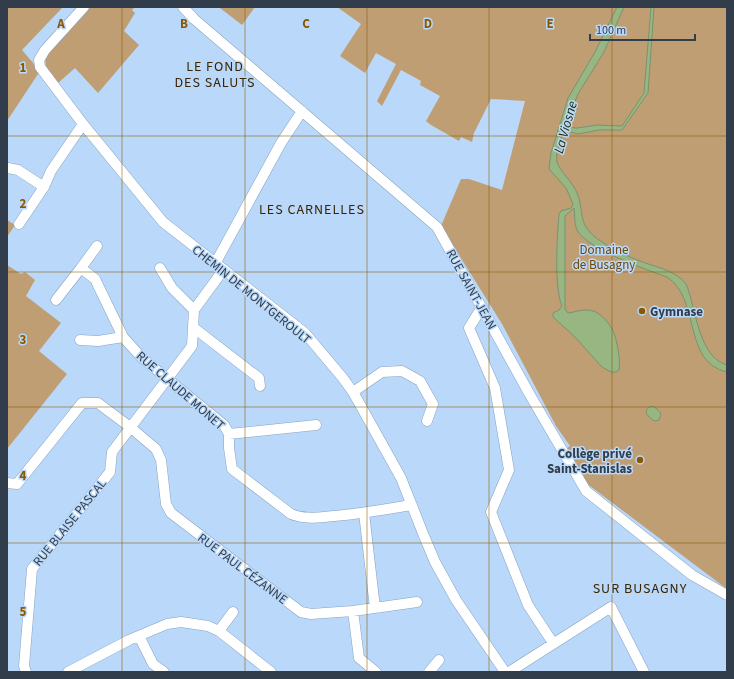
<svg xmlns="http://www.w3.org/2000/svg" width="734" height="679" viewBox="0 0 734 679" font-family="'Source Sans 3',sans-serif">
<style>
.green{fill:#c09e74}
.water{fill:#98b681;stroke:#799270}
.lines{fill:none;stroke-linecap:round;stroke-linejoin:round}
.minor-casing{stroke:#87a2c2;stroke-width:11}
.minor{stroke:#fff;stroke-width:10}
.grid{fill:none;stroke:#895800;stroke-width:1;stroke-opacity:0.55}
.poi-dot{fill:#895800;stroke:#bad8f9;stroke-width:1.5}
.labels{text-anchor:middle;stroke-width:3;stroke-linejoin:round;paint-order:stroke}
.park-label{font-size:13px;fill:#6d4606;stroke:#bad8f9}
.street-label{font-size:13px;fill:#313d4a;stroke:#bad8f9}
.poi-label{font-size:13px;font-weight:bold;fill:#313d4a;stroke:#bad8f9;text-anchor:start}
.neighbourhood-label{font-size:14px;letter-spacing:1px;fill:#3b2400;stroke:#bad8f9}
.water-label{font-size:14px;font-style:italic;fill:#1c2f08;stroke:#bad8f9}
.grid-label{font-size:13px;text-anchor:middle;font-weight:bold;fill:#895800;stroke:#bad8f9;stroke-width:3;stroke-linejoin:round;paint-order:stroke}
</style>
<rect width="100%" height="100%" fill="#bad8f9"/>
<path class="green" d="M7,7H63L22,50L40,71L7,121Z
M90,7H135L132,10L135,13L124,31L139,45L98,93L75,68L57,84C50,75 42,66 47,54Z
M220,7H255L242,25L220,8Z
M337,7H727V589L586,483L567,448L570,446L556,426L502,324L441,226L461,179H469L502,190L525,101L491,99L474,133L472,142L461,137L459,141L431,125L426,121L440,96L420,85L421,81L401,70L382,106L377,101L396,64L376,53L365,73L340,56L361,24Z
M7,220L15,225L7,237Z
M7,265L21,274L25,272L35,280L26,296L61,323L39,351L67,374L7,449Z"/>
<path class="water" d="M617,7H624L604,52L578,94L565,127L577,128L597,125L622,126L644,93L651,7H654L648,93L622,130H599L578,134L564,130C561,137 555,155 557,162C560,172 573,182 577,193C583,205 579,219 588,230C597,242 623,254 637,260C654,267 674,269 686,284C696,307 698,357 727,365V372C682,362 701,299 667,277C647,270 587,249 577,230C574,223 575,215 574,208L565,216V309L568,313C576,312 585,308 593,311C601,313 611,325 614,333C617,341 621,362 619,370L616,372H611L602,367L575,337L553,317V313L559,310L562,306C554,288 557,235 559,214L561,211L571,208L573,204L566,188L549,169L551,153L568,98L595,52Z
M652,406L657,409L661,414L659,420L655,421C648,418 641,409 652,406Z"/>
<g class="lines">
<defs>
<path id="minor" d="M84,7L45,50L39,60L40,67L83,124L163,222L305,333L342,377L353,392L401,478L424,536L435,562L456,600L505,672
M183,7L194,19L228,48L437,227L530,395L586,491L692,575L727,595
M8,168L18,170L44,187
M19,224L44,187L51,171L83,124
M216,262L281,143L302,111
M81,268L97,246
M160,268L172,288L194,310
M56,300L81,268L95,279L123,337L142,358L224,425L229,434L316,425
M482,307L469,328L495,388L509,470L491,512L528,605L553,643
M194,328L259,378L260,386
M80,340L98,341L123,337
M353,392L382,372L402,371L420,381L433,404L427,421
M229,434V448L232,469L291,514C305,520 320,517 334,516C361,514 386,509 412,505
M7,483L17,484L82,403H98L130,427L156,449L161,460L166,504L171,513L301,612L311,614L353,611L417,602
M364,513L375,608
M353,611L359,658L376,672
M219,631L233,612
M139,636L153,664L164,672
M26,672L24,666L32,569L110,472L112,452L192,346L194,310L224,269
M68,672L129,640L167,624L181,622L208,626L219,631L271,672
M429,672L439,660
M509,672L611,607L644,672"/>
</defs>
<use href="#minor" class="minor-casing"/>
<use href="#minor" class="minor"/>
</g>
<path class="grid" d="M122,7V672M245,7V672M367,7V672M489,7V672M612,7V672M7,136H727M7,272H727M7,407H727M7,543H727"/>
<g class="poi-dot">
<circle cx="642" cy="311" r="4"/>
<circle cx="640" cy="460" r="4"/>
</g>
<g class="labels">
<g class="park-label">
<text x="604" y="254">Domaine<tspan x="604" dy="15">de Busagny</tspan></text>
</g>
<g class="street-label">
<text transform="translate(472 289) rotate(61)" y="5">RUE SAINT-JEAN</text>
<text transform="translate(252 294) rotate(39)" y="5">CHEMIN DE MONTGEROULT</text>
<text transform="translate(181 390) rotate(41)" y="5">RUE CLAUDE MONET</text>
<text transform="translate(69 522) rotate(-51)" y="5">RUE BLAISE PASCAL</text>
<text transform="translate(243 568) rotate(37)" y="5">RUE PAUL CÉZANNE</text>
</g>
<g class="poi-label">
<text x="650" y="316">Gymnase</text>
<text x="632" y="458" text-anchor="end">Collège privé<tspan x="632" dy="15">Saint-Stanislas</tspan></text>
</g>
<g class="neighbourhood-label">
<text x="215" y="71">LE FOND<tspan x="215" dy="16">DES SALUTS</tspan></text>
<text x="312" y="214">LES CARNELLES</text>
<text x="640" y="593">SUR BUSAGNY</text>
</g>
<g class="water-label">
<text transform="translate(565 127) rotate(-74)" y="5">La Viosne</text>
</g>
</g>
<g class="grid-label">
<text x="61" y="28">A</text>
<text x="184" y="28">B</text>
<text x="306" y="28">C</text>
<text x="428" y="28">D</text>
<text x="550" y="28">E</text>
<text x="23" y="72">1</text>
<text x="23" y="208">2</text>
<text x="23" y="344">3</text>
<text x="23" y="480">4</text>
<text x="23" y="616">5</text>
</g>
<rect width="734" height="679" fill="none" stroke="#313d4a" stroke-width="16"/>
<path d="M590 34v6h105v-6" fill="none" stroke="#313d4a" stroke-width="2"/>
<text x="596" y="34" font-size="12" fill="#313d4a" stroke="#bad8f9" stroke-width="3" paint-order="stroke">100 m</text>
</svg>
